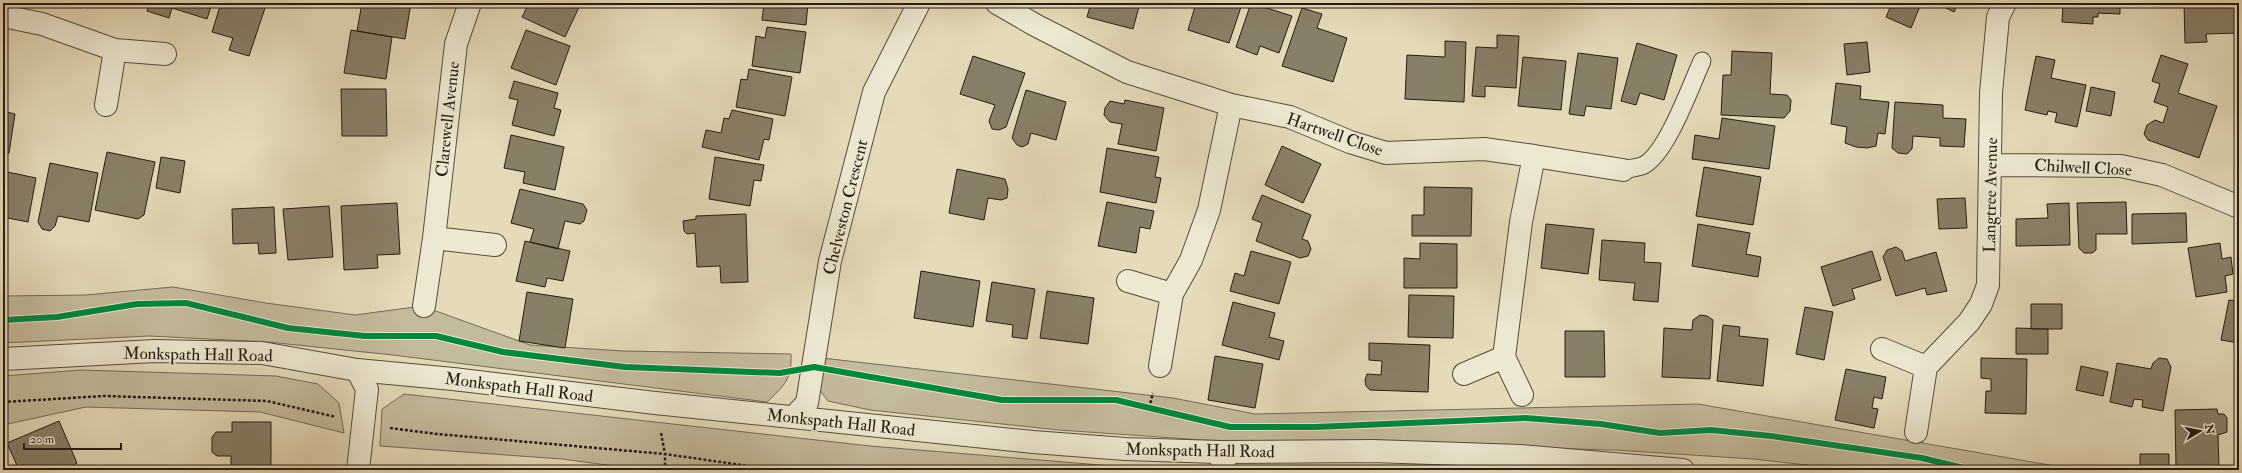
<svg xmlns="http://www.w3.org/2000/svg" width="2242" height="473" viewBox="0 0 2242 473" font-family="'IM FELL Double Pica',serif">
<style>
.green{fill:#c4bb9c;stroke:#746c56}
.building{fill:#897f68;stroke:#251c11}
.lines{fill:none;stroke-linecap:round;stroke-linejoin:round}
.service-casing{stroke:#554c3b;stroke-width:19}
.minor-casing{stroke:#554c3b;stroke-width:24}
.tertiary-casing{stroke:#554c3b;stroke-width:24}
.path{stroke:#251c11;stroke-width:2.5;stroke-dasharray:3 2;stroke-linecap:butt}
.service{stroke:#eee8d2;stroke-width:17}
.minor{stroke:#eee8d2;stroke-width:22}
.tertiary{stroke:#eee8d2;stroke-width:22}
.cycleway-casing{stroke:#eee8d2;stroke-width:8}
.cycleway{stroke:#00873e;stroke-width:6}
.labels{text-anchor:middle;stroke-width:3;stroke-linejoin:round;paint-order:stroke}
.street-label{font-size:17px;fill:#251c11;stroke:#eee8d2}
</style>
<rect width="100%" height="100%" fill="#e5dbb9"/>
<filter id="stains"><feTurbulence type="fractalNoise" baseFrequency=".005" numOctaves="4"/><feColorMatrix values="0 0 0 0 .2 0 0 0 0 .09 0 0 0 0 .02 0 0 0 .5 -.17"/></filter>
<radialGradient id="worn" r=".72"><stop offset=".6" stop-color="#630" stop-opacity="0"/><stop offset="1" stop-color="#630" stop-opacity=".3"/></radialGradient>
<path class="green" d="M173,287L266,303L355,315L422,306L530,345L623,351L791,354C792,379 785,385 767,402L393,355L268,342L149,336L3,343V296L86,295Z
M822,358L1173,398L1255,414L1698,404L2078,470H1851L1753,459L1615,450L1203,440L1059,430L870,410L828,401L819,389Z
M81,370L276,376L318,384L339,403L344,433L260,412L86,407L3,425V376Z
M404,394L870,446L1161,470H644L562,459L380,446L382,409Z"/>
<path class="building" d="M61,3H83L81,8Z
M149,3H212L207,19L172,8L169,18L147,11Z
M221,3H251L265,8L249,56L229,50L233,38L212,32Z
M362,3H411L405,39L357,31Z
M529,3L538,5L539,3H581L565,37L522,17Z
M606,3H616L613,7Z
M764,3H808L806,25L762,20Z
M1091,3H1140L1133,29L1087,17Z
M1196,3L1242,4L1229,43L1188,30Z
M1251,3L1292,16L1279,53L1260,46L1257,55L1236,47Z
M1892,3L1921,4L1911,28L1886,17Z
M1936,3H1958L1954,12Z
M2063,3H2120V14L2098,13V17H2093V24L2062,22Z
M2184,3H2237L2238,33L2206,34L2207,42L2185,43Z
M1302,8L1322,14L1317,28L1347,38L1333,82L1282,66Z
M767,27L806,32L800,73L752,66L756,36L765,38Z
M351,30L392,37L386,79L344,73Z
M526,30L570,46L556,85L511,68Z
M1497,35L1519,36L1516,88L1485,86V97L1472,96L1476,47L1497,48Z
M1445,41L1466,42L1464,102L1405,99L1407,55L1445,57Z
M1867,42L1870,72L1847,75L1844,44Z
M1637,43L1677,55L1664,100L1640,93L1636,105L1621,101Z
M1732,51L1772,53L1770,94L1787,95L1791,100L1790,111L1784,118L1721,115L1723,75H1731Z
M1578,53L1618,58L1611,109L1586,106L1584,116L1569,114Z
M2161,55L2188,64L2178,93L2217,106L2199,158L2148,140L2144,134L2147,125L2155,120L2163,123L2168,107L2154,102L2160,84L2152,81Z
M973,56L1025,73L1006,127L999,130L992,129L989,121L995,105L960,94Z
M2036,56L2055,60L2051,78L2086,85L2077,127L2055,122L2057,113L2048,111L2047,115L2025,110Z
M1523,57L1566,61L1561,110L1518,106Z
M749,69L792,77L785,116L736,107L741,79L747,80Z
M514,81L558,93L554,108L561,110L554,136L512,125L518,100L509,98Z
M1836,83L1861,86L1860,99L1889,102L1885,134L1878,133L1876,146L1867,148L1856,147L1845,143L1847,127L1831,124Z
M2091,87L2115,92L2111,116L2086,111Z
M341,89H386L387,136H342Z
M1026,90L1066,102L1056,140L1031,133L1028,144L1022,147L1017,145L1012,138Z
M1125,100L1164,108L1156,151L1118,144L1122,124L1110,122L1104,115L1105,108L1110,101L1124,104Z
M1895,102L1943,105V118L1966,119L1964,147L1940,146V138L1913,136L1912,149L1907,154L1898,153L1892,148Z
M732,110L773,119L769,140L764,139L759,160L702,147L706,130L721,133L724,118L729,119Z
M3,111L15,114L9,153L3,152Z
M1722,118L1775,126L1769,169L1692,159L1695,135L1719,139Z
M511,135L564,147L555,190L523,183L525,172L504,168Z
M1282,146L1321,164L1303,203L1265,185Z
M1107,148L1159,157L1155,177L1161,178L1156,203L1100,192Z
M107,152L155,162L144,215L138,219L95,210Z
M161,157L185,161L180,193L156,188Z
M715,157L764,165L761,181L754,180L750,206L709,199Z
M50,163L98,173L89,222L58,216L55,226L50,231L42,229L38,222Z
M1704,167L1761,177L1753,225L1696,216Z
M957,169L1005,179L1008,189L1007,198L1001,200L988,198L984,220L949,213Z
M3,171L36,178L28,222L3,217Z
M1424,187L1472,188L1471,236H1412V215H1424Z
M520,189L583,204L587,210L584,221L580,224L565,221L558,249L530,242L534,229L511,223Z
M1262,195L1311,215L1302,239L1308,241L1311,249L1308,256L1300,258L1256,241L1262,223L1252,219Z
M1965,198L1967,228L1939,229L1937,199Z
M1107,202L1154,211L1150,229L1140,227L1136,253L1098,246Z
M2126,202L2127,234H2096V250L2092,253H2084L2079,248L2077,203Z
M397,203L400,254L377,255L378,268L344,270L341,206Z
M2069,203L2070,245L2016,246V219L2048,218L2047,204Z
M329,206L333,257L288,260L283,209Z
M274,207L276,253L259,254L258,243L233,244L232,209Z
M2186,213L2187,242L2132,244V214Z
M746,214L748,282L721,283L720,266L697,267L695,233L687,234L684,231L683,221L696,219V216Z
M1546,224L1594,229L1588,274L1541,268Z
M1698,224L1750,233L1746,254L1761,257L1758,277L1692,266Z
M1602,240L1645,243L1644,262L1661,263L1658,302L1633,300L1635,283L1599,280Z
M525,241L570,251L563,281L547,278L545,287L516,281Z
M1420,243L1457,244V288H1404V258L1420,259Z
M2220,243L2222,259L2231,257L2233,274L2225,276L2227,292L2196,297L2188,248Z
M1896,247L1902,251L1905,261L1936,252L1947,291L1927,295L1925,288L1896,296L1883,257L1887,250Z
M1251,251L1291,262L1279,304L1230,291L1235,273L1244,276Z
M1872,251L1881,280L1852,289L1855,299L1833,306L1821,267Z
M921,271L980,281L973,327L914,318Z
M992,282L1035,289L1027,339L1012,337L1013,325L986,321Z
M1047,291L1094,298L1088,344L1040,338Z
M527,292L573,299L565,348L519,341Z
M1409,295L1454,296L1453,338L1408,337Z
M2229,300L2239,301V343L2221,340Z
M1233,302L1275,313L1269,337L1284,341L1279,360L1222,345Z
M2031,304H2062V329H2031Z
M1805,307L1833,312L1824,360L1796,354Z
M1700,315L1707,316L1713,320L1710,379L1662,377L1664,328L1692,330L1693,320Z
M1723,325L1740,327L1739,336L1768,339L1763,386L1717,381Z
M2016,328L2048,329V354H2016Z
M1565,331H1604L1605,377H1565Z
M1369,343L1430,345L1428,392L1370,390L1366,386L1365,380L1367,374L1381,375L1382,361L1369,360Z
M1215,356L1263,364L1255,408L1208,400Z
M1981,358L2027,359L2026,414L1985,413L1986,391H1991V379L1981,378Z
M2159,358L2167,359L2171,367L2163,411L2142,407L2143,400L2134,399L2132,407L2110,402L2117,363L2151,369L2153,363Z
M2081,366L2108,372L2103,396L2076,390Z
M1846,369L1886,377L1882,399L1874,397L1872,408L1878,409L1874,428L1835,420Z
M2217,409L2218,414H2224L2227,418V432L2218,435L2219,467H2176L2175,410Z
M59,421L77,463L62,470H19L7,443Z
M232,422H271V470H231V456H217L212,452V437L216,432H232Z
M2140,454H2169V470H2140Z
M439,466L470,470H438Z"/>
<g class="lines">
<defs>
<path id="service" d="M1623,170C1630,168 1638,168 1644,165C1667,153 1691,85 1702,61"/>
<path id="minor" d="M470,3L456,44L434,238L495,245
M997,3L1035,25L1127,72L1231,105L1290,117L1350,142L1386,153L1484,149L1534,156L1521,222L1504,357L1522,395
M3,16L42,24L115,50L165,54
M106,105L115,50
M1534,156L1623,170
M1991,165L2121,166L2162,175L2239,207
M1128,281L1172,294
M424,306L434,238
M1882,349L1926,367
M1160,366L1172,294L1191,260L1209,210L1231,105
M357,370L367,389L358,470
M1464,374L1504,357
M794,417L807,403L830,261L874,92L919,3
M1916,432L1926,367L1969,322L1981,304L1988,285L1991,93L1998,17L2005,3
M1218,452L1226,470"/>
<path id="tertiary" d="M3,359L155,351L262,353L357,370L453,379L655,403L1033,442L1125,449L1218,452L1373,451L1521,456L1683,470"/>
</defs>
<use href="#service" class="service-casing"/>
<use href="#minor" class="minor-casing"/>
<use href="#tertiary" class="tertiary-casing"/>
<path class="path" d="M3,402L104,396L267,401L336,417
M1149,408L1153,393
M390,428L437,434L665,454L776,470
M661,433L665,454V470"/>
<use href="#service" class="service"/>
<use href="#minor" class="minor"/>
<use href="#tertiary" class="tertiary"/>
<defs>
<path id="cycleway" d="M3,320L57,317L137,304L186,303L288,328L365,336H436L503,352L625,367L780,373L814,367L1002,400H1116L1230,427H1315L1526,418L1601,424L1660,433L1711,430L1771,436L1922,458L1972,470"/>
</defs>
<use href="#cycleway" class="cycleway-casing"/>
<use href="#cycleway" class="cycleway"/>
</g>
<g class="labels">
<g class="street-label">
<text transform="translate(447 119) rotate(-84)" y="6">Clarewell Avenue</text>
<text transform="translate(1335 134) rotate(19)" y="6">Hartwell Close</text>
<text transform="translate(2083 167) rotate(3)" y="6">Chilwell Close</text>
<text transform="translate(1990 195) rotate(-89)" y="6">Langtree Avenue</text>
<text transform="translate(845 207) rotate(-76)" y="6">Chelveston Crescent</text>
<text transform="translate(198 354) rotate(1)" y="6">Monkspath Hall Road</text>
<text transform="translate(519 387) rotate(7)" y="6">Monkspath Hall Road</text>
<text transform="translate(841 422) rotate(6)" y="6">Monkspath Hall Road</text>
<text transform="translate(1200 450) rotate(1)" y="6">Monkspath Hall Road</text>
</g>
</g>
<rect width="2242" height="473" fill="none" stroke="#e5dbb9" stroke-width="16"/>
<rect x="4" y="4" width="2234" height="465" fill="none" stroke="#251c11" stroke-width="2"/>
<rect x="8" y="8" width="2226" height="457" fill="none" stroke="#251c11"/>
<g transform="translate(2200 431) rotate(80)" stroke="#eee8d2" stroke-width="3" paint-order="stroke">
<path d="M0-3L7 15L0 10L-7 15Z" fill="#251c11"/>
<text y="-6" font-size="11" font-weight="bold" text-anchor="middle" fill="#251c11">N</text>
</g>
<path d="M24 443v6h97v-6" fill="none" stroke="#251c11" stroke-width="2"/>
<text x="30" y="443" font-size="12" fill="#251c11" stroke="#eee8d2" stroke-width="3" paint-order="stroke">20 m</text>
<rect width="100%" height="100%" filter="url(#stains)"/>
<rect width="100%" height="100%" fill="url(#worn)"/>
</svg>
